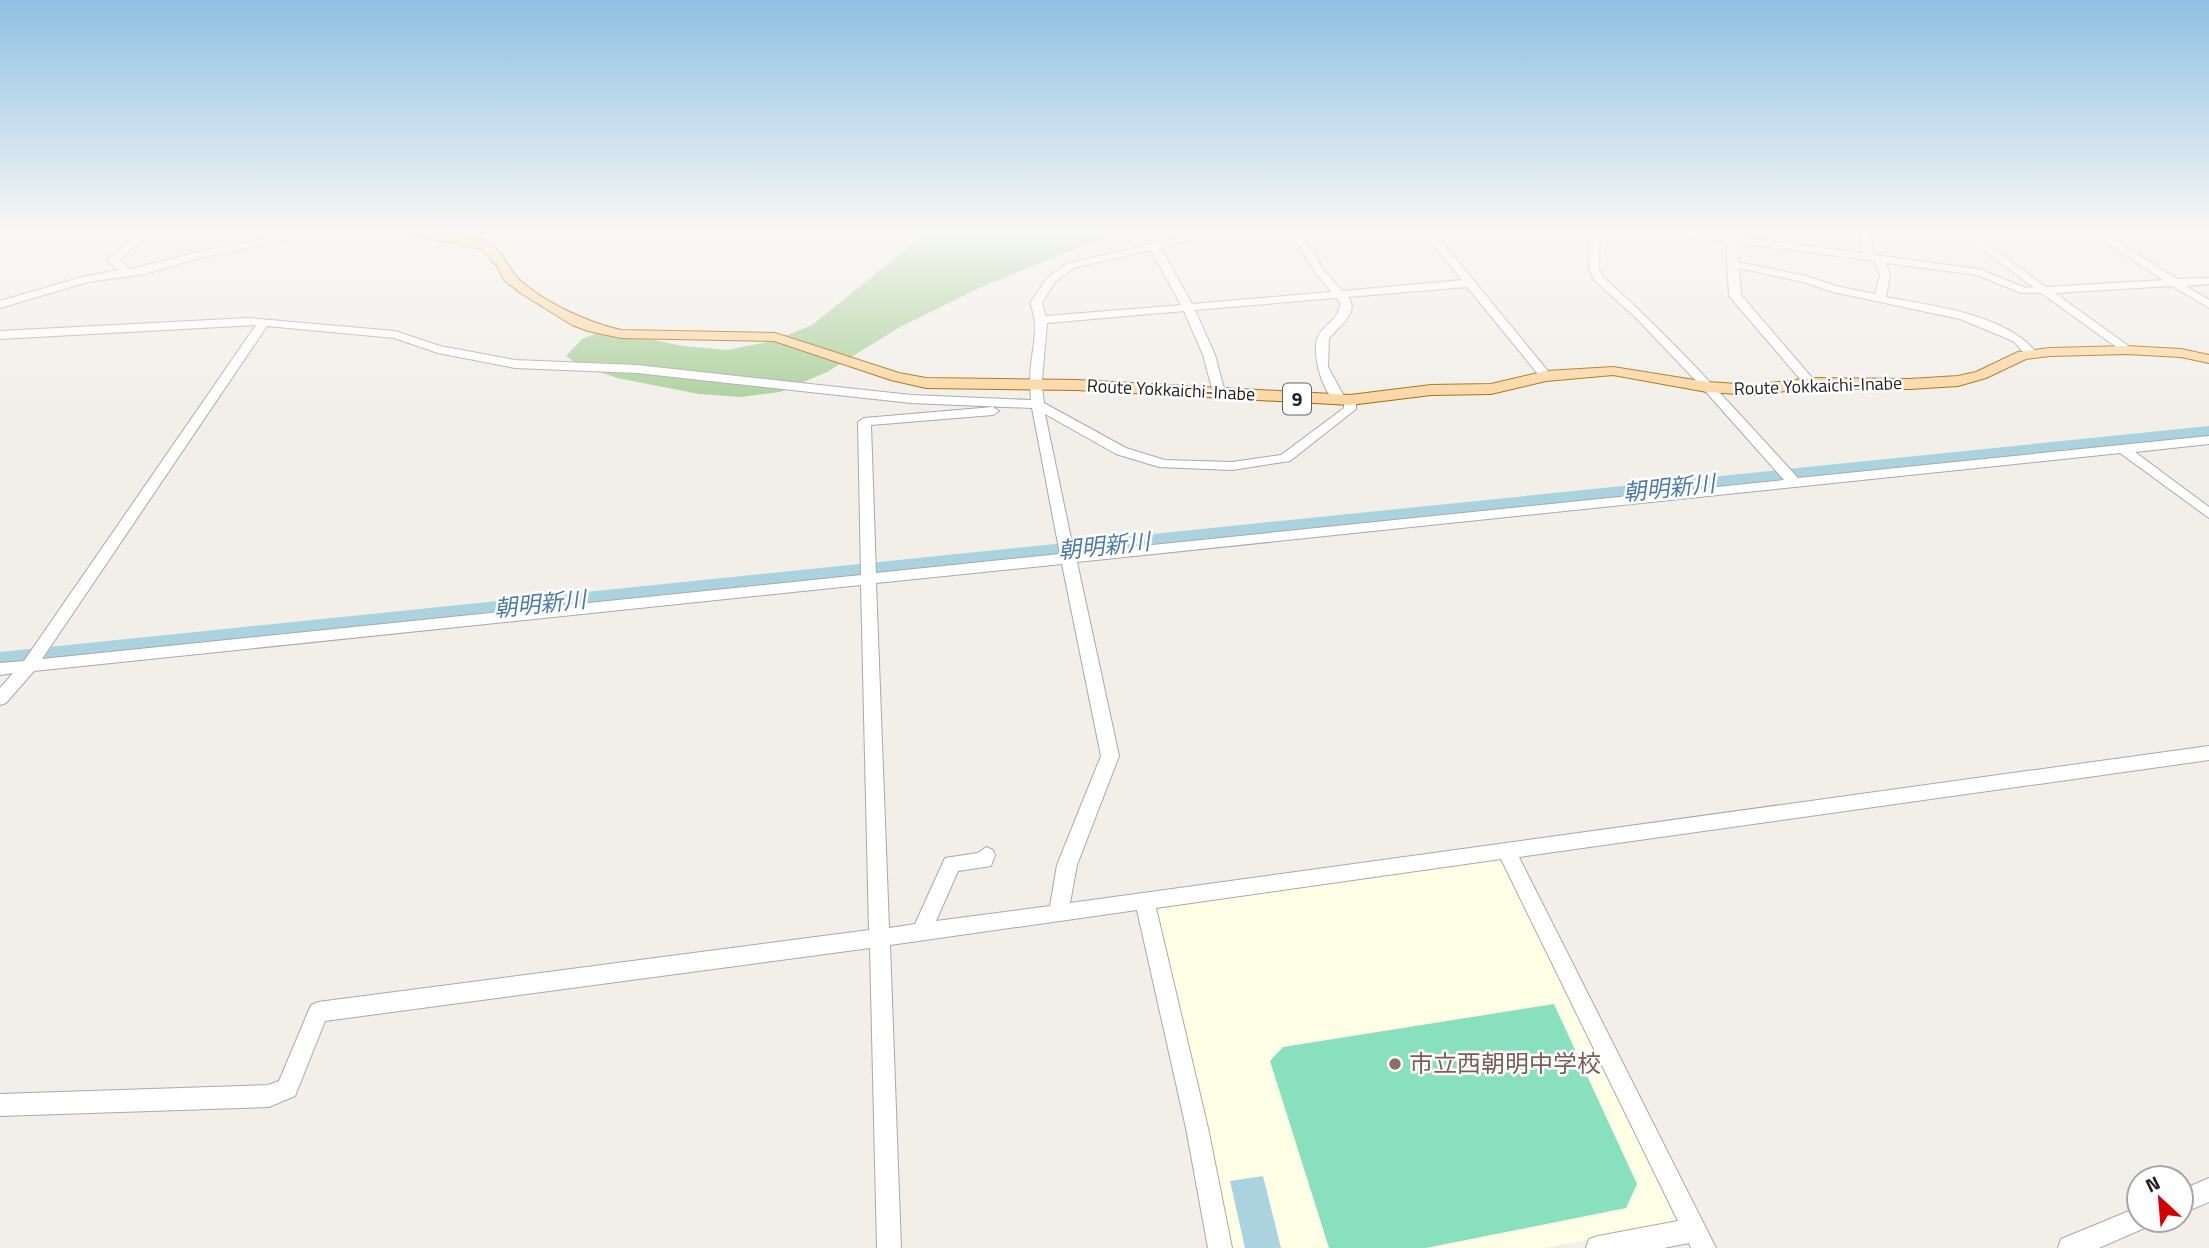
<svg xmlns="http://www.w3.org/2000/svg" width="2209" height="1248" viewBox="0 0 2209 1248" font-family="'Titillium Web','Noto Sans JP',sans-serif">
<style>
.education{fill:#ffffe5}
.forest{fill:#add19e}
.pitch{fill:#88e0be}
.water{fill:#aad3df}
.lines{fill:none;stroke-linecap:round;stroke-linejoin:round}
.river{fill:#aad3df;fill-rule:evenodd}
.minor-casing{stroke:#a9a9a9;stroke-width:2}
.major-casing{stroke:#a06b00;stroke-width:2}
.minor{fill:#fff;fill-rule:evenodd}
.major{fill:#fcd6a4;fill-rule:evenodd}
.education-dot{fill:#8d6e63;stroke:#fff;stroke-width:2.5}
.labels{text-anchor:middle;stroke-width:5;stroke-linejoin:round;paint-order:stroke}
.far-street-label{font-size:18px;fill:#222;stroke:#fff}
.shield{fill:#fff;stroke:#646464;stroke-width:2}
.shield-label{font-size:19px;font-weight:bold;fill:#222}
.water-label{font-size:23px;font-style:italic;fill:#4a7aab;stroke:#fff}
.near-education-label{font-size:24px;fill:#785e54;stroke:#fff;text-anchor:start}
</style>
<rect width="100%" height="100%" fill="#f2efe9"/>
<path class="education" d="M1505,856L1679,1223L1544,1248H1226L1151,904Z"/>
<path class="forest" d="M929,231H1119L979,288L900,327L827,372L780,392L741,397L699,394L617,378L577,364L566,356L582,339L605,330L683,346L727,350L773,341L812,325Z"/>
<path class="pitch" d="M1554,1004L1637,1184L1626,1208L1426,1248H1329L1270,1061L1283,1047Z"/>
<path class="water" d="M1263,1176L1281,1248H1245L1230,1181Z"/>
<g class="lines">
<path class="river" d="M2209,426V438L0,668V652Z"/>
<defs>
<path id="minor" d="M141,231H152L119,260L131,269L194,253L306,231H326L196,259L145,274L88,282L0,308V301L82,277L118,270L107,260Z
M1205,231H1223L1161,248L1192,304L1331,292L1315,272L1290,231H1300L1324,270L1342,291L1462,280L1423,231H1433L1552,376L1550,379H1542L1467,287L1348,297C1361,313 1337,327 1329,339L1328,367L1345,398L1350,396L1356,400V409L1290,461L1232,470L1159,467L1116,454L1045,414L1074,553L1784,480L1698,383L1635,317L1594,280L1589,269L1590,231H1600L1599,269L1603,277C1673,339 1735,409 1798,478L2209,436V444L2135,452L2209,507V518L2120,453L1077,562L1119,756L1077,865L1070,903L2209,746V760L1519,857L1716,1248H1691L1689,1243L1664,1248H1586L1589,1239L1598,1236L1678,1221L1501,859L1156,908L1208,1128L1232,1248H1208L1186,1128L1137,910L890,945L901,1248H877L870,948L325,1021L295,1096L269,1107L0,1116V1094L268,1085L279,1081L311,1005L318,1002L869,930L861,585L34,671L6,703L0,705V688L13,673L0,675V663L24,661L256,325L0,339V331L248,318L395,331L440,346L515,360L637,365L911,395L1031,400L1030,386L1033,383L1030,380C1030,354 1041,328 1030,303L1047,278L1066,264ZM1151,250L1181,305L1046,316L1042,303L1055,282L1074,268ZM1336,298L1340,302C1340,321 1323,323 1317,339C1312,355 1323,397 1339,403L1344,401V408L1281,455L1232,462L1165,460L1126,448L1044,403L1042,386L1039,383L1042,380L1047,323L1184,311L1203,355L1213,392L1219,396L1225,392L1215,355L1195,310ZM267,326L394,338L438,353L515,368L637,373L911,403L1032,408L1060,554L876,573L871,425L993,415L999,411L993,407L864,418L858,422L861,575L42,659ZM1062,564L1101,756L1057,865L1050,906L936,921L958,871L991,866L995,855L993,850L986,847L978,853L945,858L915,924L889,928L876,583Z
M1664,231H1692L1726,235V231H1736L1737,237L1863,253L1860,231H1870L1874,255L1979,269L2026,288L2033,287L1958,231H1969L2046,287L2163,280L2089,231H2101L2177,279L2209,278V284L2186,286L2209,300V308L2172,286L2055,293L2130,347V353L2126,354L2041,293H2021L1977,275L1886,263L1890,275L1886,297C1933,306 2006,314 2037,353L2031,357L2027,356L2013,341L1960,319L1833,292L1803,282L1739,268L1741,295L1814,380V386H1806L1729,296L1726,242L1669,234ZM1737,243L1875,261L1880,275L1875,294L1836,286L1806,276L1738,262Z
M2209,1178V1202L2181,1214V1190Z
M2139,1207V1220H2151L2147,1227L2099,1248H2058L2061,1239Z"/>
<path id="major" d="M409,231C428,231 472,234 489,243C502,250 507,266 516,276C539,301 589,323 621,330L775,333L899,373L926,378L1077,380L1350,395L1431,385L1491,384L1546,371L1613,367L1707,382L1753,385L1810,378L1910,379L1958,376L1976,372L2018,352L2050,348L2126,346L2181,349L2209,355V363L2181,357L2126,354L2050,356L2026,359L1986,378L1958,386L1910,389L1810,388L1753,395L1707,392L1613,375L1546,381L1491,394L1431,395L1350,405L1077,390L926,388L891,380L774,341L621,338L588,331L572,325L522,294L504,280L497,266L481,249L411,234Z"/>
</defs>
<use href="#minor" class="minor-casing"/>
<use href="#major" class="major-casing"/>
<use href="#minor" class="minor"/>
<use href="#major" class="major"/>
</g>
<linearGradient id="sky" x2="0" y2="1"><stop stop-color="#8fc0e4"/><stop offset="0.57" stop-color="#f9f8f5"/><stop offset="1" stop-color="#f9f8f5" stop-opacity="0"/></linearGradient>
<rect width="2209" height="406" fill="url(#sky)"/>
<circle class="education-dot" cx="1395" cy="1064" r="7"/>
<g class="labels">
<g class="far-street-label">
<text transform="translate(1818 386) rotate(-2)" y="6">Route Yokkaichi-Inabe</text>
<text transform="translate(1171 390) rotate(3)" y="6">Route Yokkaichi-Inabe</text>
</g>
<rect class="shield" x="1283" y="383.5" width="28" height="31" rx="5"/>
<g class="shield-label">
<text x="1297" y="406">9</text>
</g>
<g class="water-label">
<text transform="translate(1669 488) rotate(-6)" y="8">朝明新川</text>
<text transform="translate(1104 546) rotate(-6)" y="8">朝明新川</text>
<text transform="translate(540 604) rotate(-6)" y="8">朝明新川</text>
</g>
<g class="near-education-label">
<text x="1409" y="1072">市立西朝明中学校</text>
</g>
</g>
<g transform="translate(2160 1199) rotate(334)"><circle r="33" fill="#ffffff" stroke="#a7a7a7" stroke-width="2"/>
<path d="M0-5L12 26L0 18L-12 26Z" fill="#d40000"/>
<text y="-10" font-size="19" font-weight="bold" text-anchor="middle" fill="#222222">N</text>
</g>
</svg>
